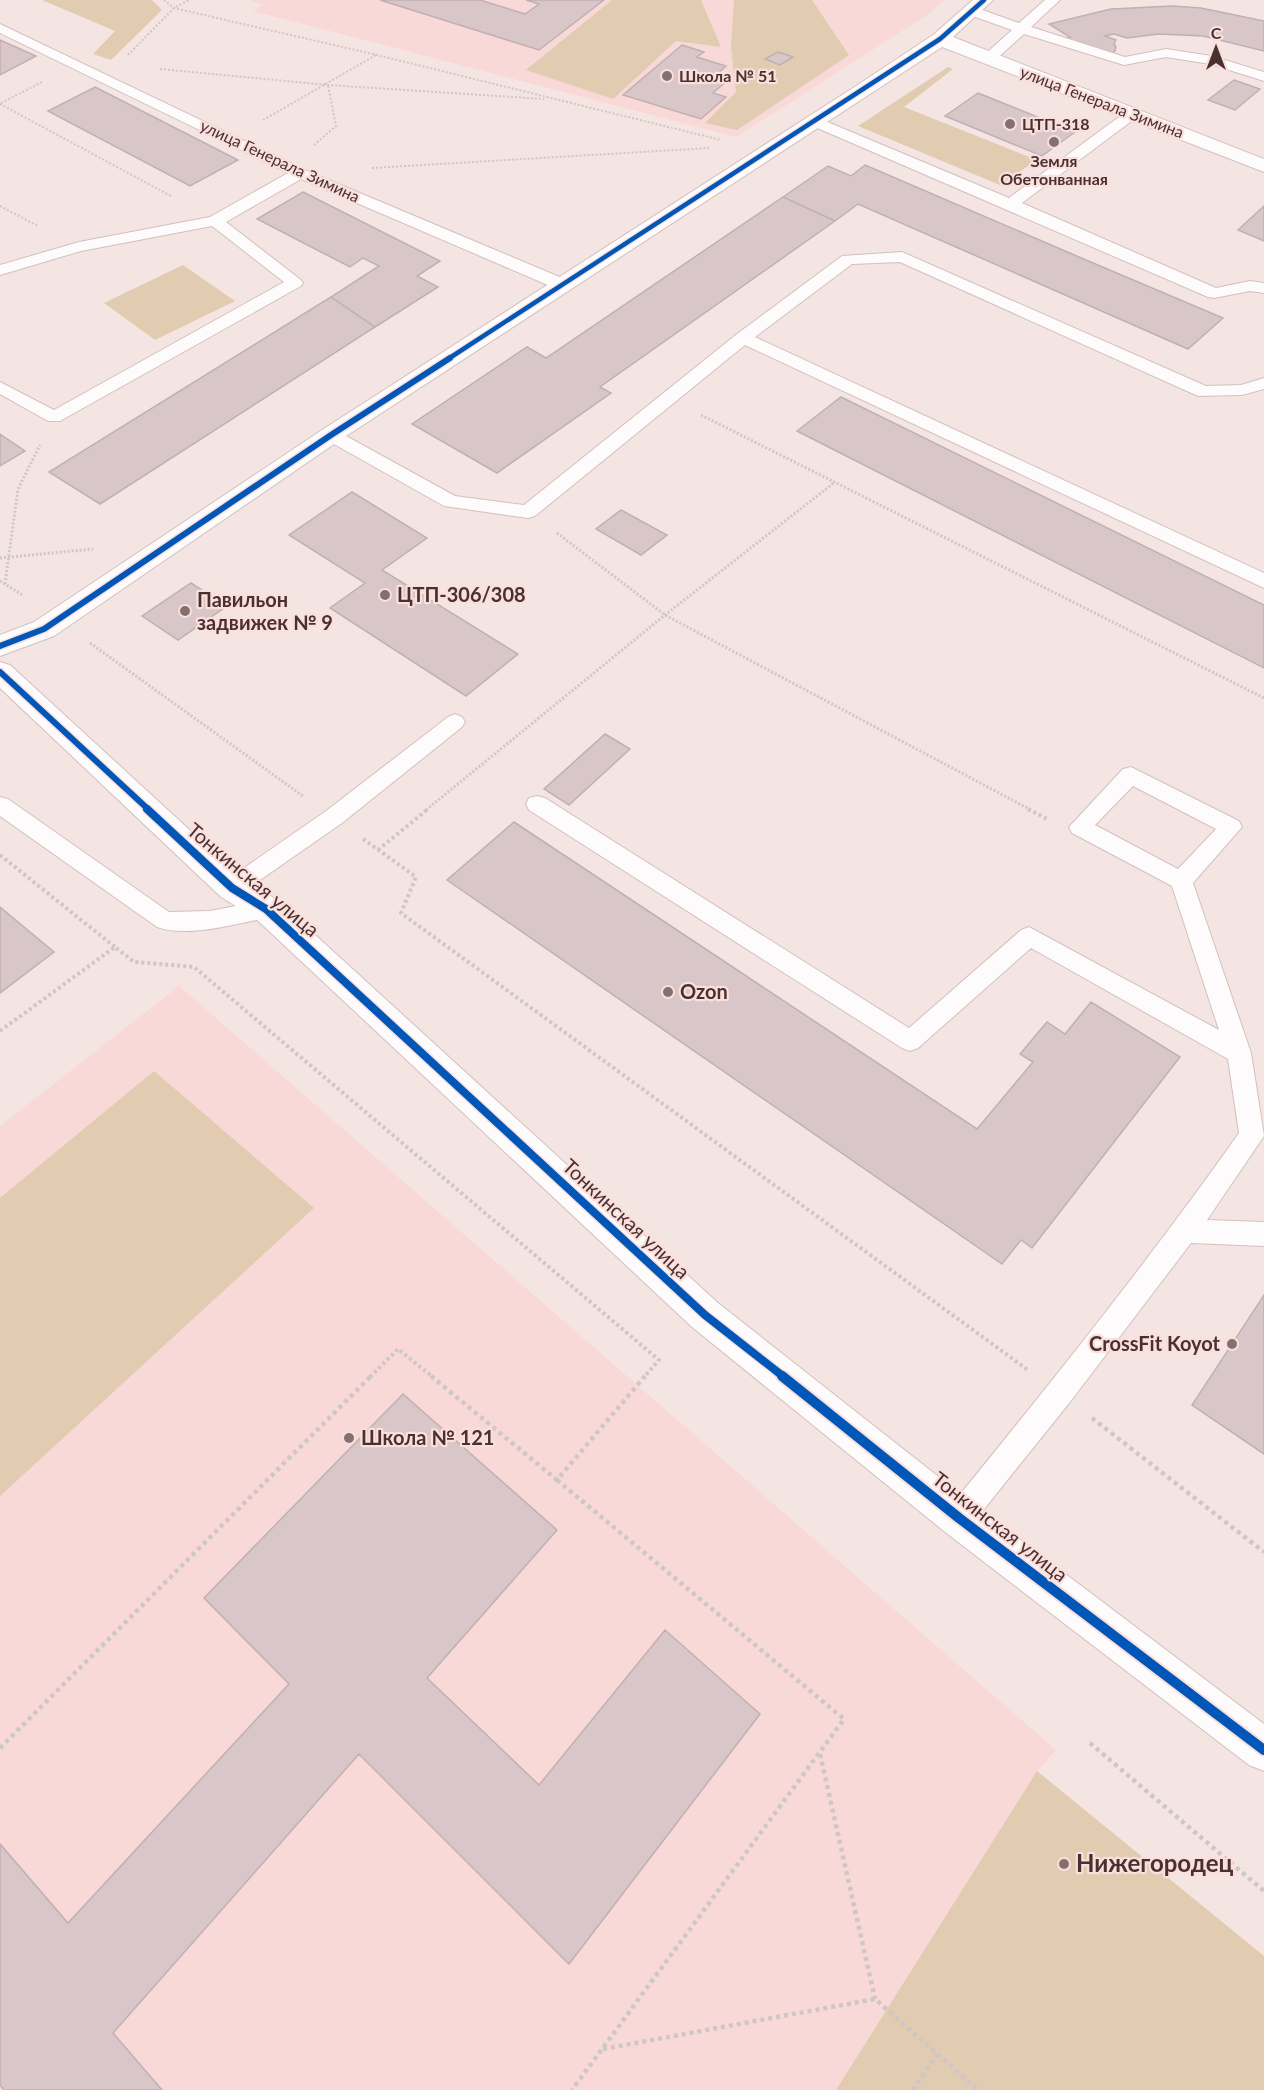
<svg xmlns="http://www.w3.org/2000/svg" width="1264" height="2090" viewBox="0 0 1264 2090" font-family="Lato,sans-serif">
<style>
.built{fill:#f8d9d7}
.green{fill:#e1cbb1}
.building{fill:#d8c6c8;stroke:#c1b0b2;stroke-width:1.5}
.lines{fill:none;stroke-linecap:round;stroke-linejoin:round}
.lane-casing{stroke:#d2c0bf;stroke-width:2}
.street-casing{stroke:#d2c0bf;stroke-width:2}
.path-far3{stroke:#cec7c6;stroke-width:2;stroke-dasharray:2 2;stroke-linecap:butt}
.path-far2{stroke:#cec7c6;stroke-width:3;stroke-dasharray:2 2;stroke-linecap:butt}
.path-far1{stroke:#cec7c6;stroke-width:4;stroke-dasharray:3 3;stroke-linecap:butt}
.path{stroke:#cec7c6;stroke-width:4.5;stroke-dasharray:4 4;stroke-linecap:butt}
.lane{fill:#fdfbfb;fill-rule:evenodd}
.street{fill:#fdfbfb;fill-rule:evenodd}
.cycleway-far3-casing{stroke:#fadfdd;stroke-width:7}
.cycleway-far2-casing{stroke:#fadfdd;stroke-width:9}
.cycleway-far1-casing{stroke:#fadfdd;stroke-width:11}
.cycleway-casing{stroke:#fadfdd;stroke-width:14}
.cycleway-far3{stroke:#0057b8;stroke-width:4.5}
.cycleway-far2{stroke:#0057b8;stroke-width:6}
.cycleway-far1{stroke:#0057b8;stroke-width:8}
.cycleway{stroke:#0057b8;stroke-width:10}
.poi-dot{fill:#86706f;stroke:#fadfdd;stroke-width:2}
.labels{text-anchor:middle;stroke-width:4.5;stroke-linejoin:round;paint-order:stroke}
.far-poi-label{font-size:16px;font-weight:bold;fill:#4a3130;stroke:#fadfdd;text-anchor:start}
.far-street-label{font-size:16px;fill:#4a3130;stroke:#fadfdd}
.poi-label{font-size:20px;font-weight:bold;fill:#4a3130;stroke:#fadfdd;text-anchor:start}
.street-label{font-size:20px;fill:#4a3130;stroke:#fadfdd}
.near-poi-label{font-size:24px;font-weight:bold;fill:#4a3130;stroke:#fadfdd;text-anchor:start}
</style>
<rect width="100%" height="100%" fill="#f4e5e3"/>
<path class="built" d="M250,0H945L927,15L736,137L253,11L263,5Z
M179,986L1056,1750L1037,1771L836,2090H0V1126Z"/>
<path class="green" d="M42,0H152L162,10L111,60L93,54L115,31Z
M612,0H701L721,47L676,41L613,99L526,70Z
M734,0H812L849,55L737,130L705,123L736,92L731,47Z
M948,67L953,69L904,107L1037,160L1000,185L858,126Z
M183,265L235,301L155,340L104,303Z
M154,1071L314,1208L0,1496V1198Z
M1037,1771L1264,1956V2090H836Z"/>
<path class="building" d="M380,0H480L525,14L539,4L526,0H604L539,50Z
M1172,6L1201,8L1264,21V51L1203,36L1159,34L1127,38L1114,34L1105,36L1116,40L1114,44L1116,47L1115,51L1109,55L1064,39L1070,37L1049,24L1111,9Z
M0,40L36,56L0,75Z
M682,45L704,52L697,57L726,66L716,75L729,79L713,93L726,97L701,119L623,95Z
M778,52L793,57L780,65L765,59Z
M1234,80L1260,89L1235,110L1208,100Z
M95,87L238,160L190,186L48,111Z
M978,93L1075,132L1042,156L945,116Z
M865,165L1072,254L1223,318L1188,349L858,204L835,221L783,197L828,166L851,176Z
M303,192L440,261L417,276L438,287L375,327L331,297L379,266L363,258L350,267L257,219Z
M783,197L835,221L600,387L611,393L497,473L412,424L527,347L546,358Z
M1264,206V241L1238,230Z
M331,297L375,327L100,504L49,472Z
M841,397L1264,605V668L797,431Z
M0,434L25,451L0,466Z
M352,492L427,538L382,570L518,654L466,696L330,608L365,583L289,535Z
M621,510L667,535L641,555L596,529Z
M191,583L227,606L178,640L142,616Z
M605,734L630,749L569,805L544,789Z
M514,822L977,1129L1033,1062L1020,1054L1047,1022L1065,1034L1091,1002L1180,1057L1032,1248L1021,1240L1002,1264L447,880Z
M0,907L54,952L0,993Z
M1264,1295V1454L1192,1405Z
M403,1394L557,1530L427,1678L539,1785L665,1630L760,1714L569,1964L359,1754L113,2033L162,2090H4L0,2085V1844L68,1923L289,1684L204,1598Z"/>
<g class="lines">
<defs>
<path id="lane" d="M1045,0H1060L1031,27L1125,57L1166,49L1212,56L1264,72V81L1210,64L1166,57L1124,65L1024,34L994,61H984L982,58L984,55L1012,30L967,14L965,11L967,8H977L1019,23Z
M0,24L305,170L569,281L571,285L563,290L557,289L301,179L226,222L301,280L303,283L301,286L60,421H48L0,394V382L54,410L284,282L212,226L81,251L0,275V265L79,242L210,217L288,173L0,33Z
M1132,110L1139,114L1137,117L1022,203L1216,288L1250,281L1264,283V293L1250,291L1214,298L1208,297L808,124L806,121L808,118H818L1009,198L1127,111Z
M902,252L1206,386L1241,385L1264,378V389L1242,395L1198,396L900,262L852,264L755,337L1264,573V588L745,345L535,516L528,518L444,506L325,439L322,435L325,431H337L455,496L524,505L737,334L842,256Z
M455,714L462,717L465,722L462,727L342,823L240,894L232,897L224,894L221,888L224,882L326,811L448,717Z
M1131,767L1239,821L1242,827L1193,883L1251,1053L1264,1136L1207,1220L1264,1222V1246L1191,1243L1070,1402L969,1528L959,1532L949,1528L945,1518L949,1508C1049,1385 1148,1262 1239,1133L1228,1059L1031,948L918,1048L910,1051L902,1048L529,810L526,804L529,798L537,796L545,798L909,1028L1021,930L1029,927L1219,1030L1172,886L1072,833L1069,827L1123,769ZM1133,786L1216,829L1178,869L1095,825Z
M0,797L8,799L169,912L210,911L266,900L274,903L277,909L274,915L266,918C234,924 188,938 157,927L0,816Z"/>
<path id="street" d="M973,0H993L953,37L1264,159V172L942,47L340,440L54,636L0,656V635L34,622L322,430L856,86L933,35Z
M0,662L10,665L243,879L277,900L718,1303L973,1504L1264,1724V1771L1249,1765L945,1532L692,1327L255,918L221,897L0,688Z"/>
</defs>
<use href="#lane" class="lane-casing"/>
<use href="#street" class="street-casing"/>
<path class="path-far3" d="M164,0L174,8L377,55L721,140
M128,55L174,8L189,0
M160,69L328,85L544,99
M1,103L42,82
M0,104L171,196
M263,120L376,55
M314,145L336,126L328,85
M372,168L709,148
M0,206L38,226"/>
<path class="path-far2" d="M701,415L1264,698
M557,533L665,615L1031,810
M0,558L93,549
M0,581L24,596
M5,584L18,489L40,445
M90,643L303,796
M426,810L665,615L835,482"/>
<path class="path-far1" d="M1028,809L1047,819
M363,839L416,877L401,913L1028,1370
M378,850L428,809
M0,855L115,947
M0,1031L115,947L134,962L194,967L659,1360L644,1377
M370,1377L398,1349L433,1377"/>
<path class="path" d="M431,1376L557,1480L645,1376
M1092,1418L1264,1552
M557,1480L844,1719L572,2090
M1090,1743L1264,1891
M0,1748L371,1376
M820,1754L875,1999
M603,2049L875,1999L978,2090
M913,2090L937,2054"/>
<use href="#lane" class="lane"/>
<use href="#street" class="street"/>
<defs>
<path id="cycleway-far3" d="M448,359L940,39L984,0"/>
<path id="cycleway-far2" d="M0,646L44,629L331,435L450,358
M0,672L149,810"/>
<path id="cycleway-far1" d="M147,809L232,888L266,909L705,1315L784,1377"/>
<path id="cycleway" d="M782,1376L959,1518L1264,1750"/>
</defs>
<use href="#cycleway-far3" class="cycleway-far3-casing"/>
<use href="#cycleway-far2" class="cycleway-far2-casing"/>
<use href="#cycleway-far1" class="cycleway-far1-casing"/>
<use href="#cycleway" class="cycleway-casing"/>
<use href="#cycleway-far3" class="cycleway-far3"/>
<use href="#cycleway-far2" class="cycleway-far2"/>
<use href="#cycleway-far1" class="cycleway-far1"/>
<use href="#cycleway" class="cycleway"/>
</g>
<g class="poi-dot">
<circle cx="667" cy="76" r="6"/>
<circle cx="1010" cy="124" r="6"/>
<circle cx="1054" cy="142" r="6"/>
<circle cx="385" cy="595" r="6"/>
<circle cx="185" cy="611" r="6"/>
<circle cx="668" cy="992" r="6"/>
<circle cx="1232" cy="1344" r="6"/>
<circle cx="349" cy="1438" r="6"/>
<circle cx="1064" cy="1864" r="6"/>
</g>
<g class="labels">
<g class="far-poi-label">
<text x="679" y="82">Школа № 51</text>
<text x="1022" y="130">ЦТП-318</text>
<text x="1054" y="167" text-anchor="middle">Земля<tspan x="1054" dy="18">Обетонванная</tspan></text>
</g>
<g class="far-street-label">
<text transform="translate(1102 102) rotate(21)" y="6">улица Генерала Зимина</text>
<text transform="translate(280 161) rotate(25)" y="6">улица Генерала Зимина</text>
</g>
<g class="poi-label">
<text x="397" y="602">ЦТП-306/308</text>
<text x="197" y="607">Павильон<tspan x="197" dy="23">задвижек № 9</tspan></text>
<text x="680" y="999">Ozon</text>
<text x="1220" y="1351" text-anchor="end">CrossFit Koyot</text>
<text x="361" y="1445">Школа № 121</text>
</g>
<g class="street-label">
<text transform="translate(253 880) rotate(40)" y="7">Тонкинская улица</text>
<text transform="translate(626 1219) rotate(43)" y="7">Тонкинская улица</text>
<text transform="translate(1000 1527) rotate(38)" y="7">Тонкинская улица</text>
</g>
<g class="near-poi-label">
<text x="1076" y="1872">Нижегородец</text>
</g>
</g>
<g transform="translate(1216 48)" stroke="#fadfdd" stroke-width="4.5" paint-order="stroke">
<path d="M0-4.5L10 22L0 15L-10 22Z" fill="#4a3130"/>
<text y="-9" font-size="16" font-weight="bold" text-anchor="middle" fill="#4a3130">С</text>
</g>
</svg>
